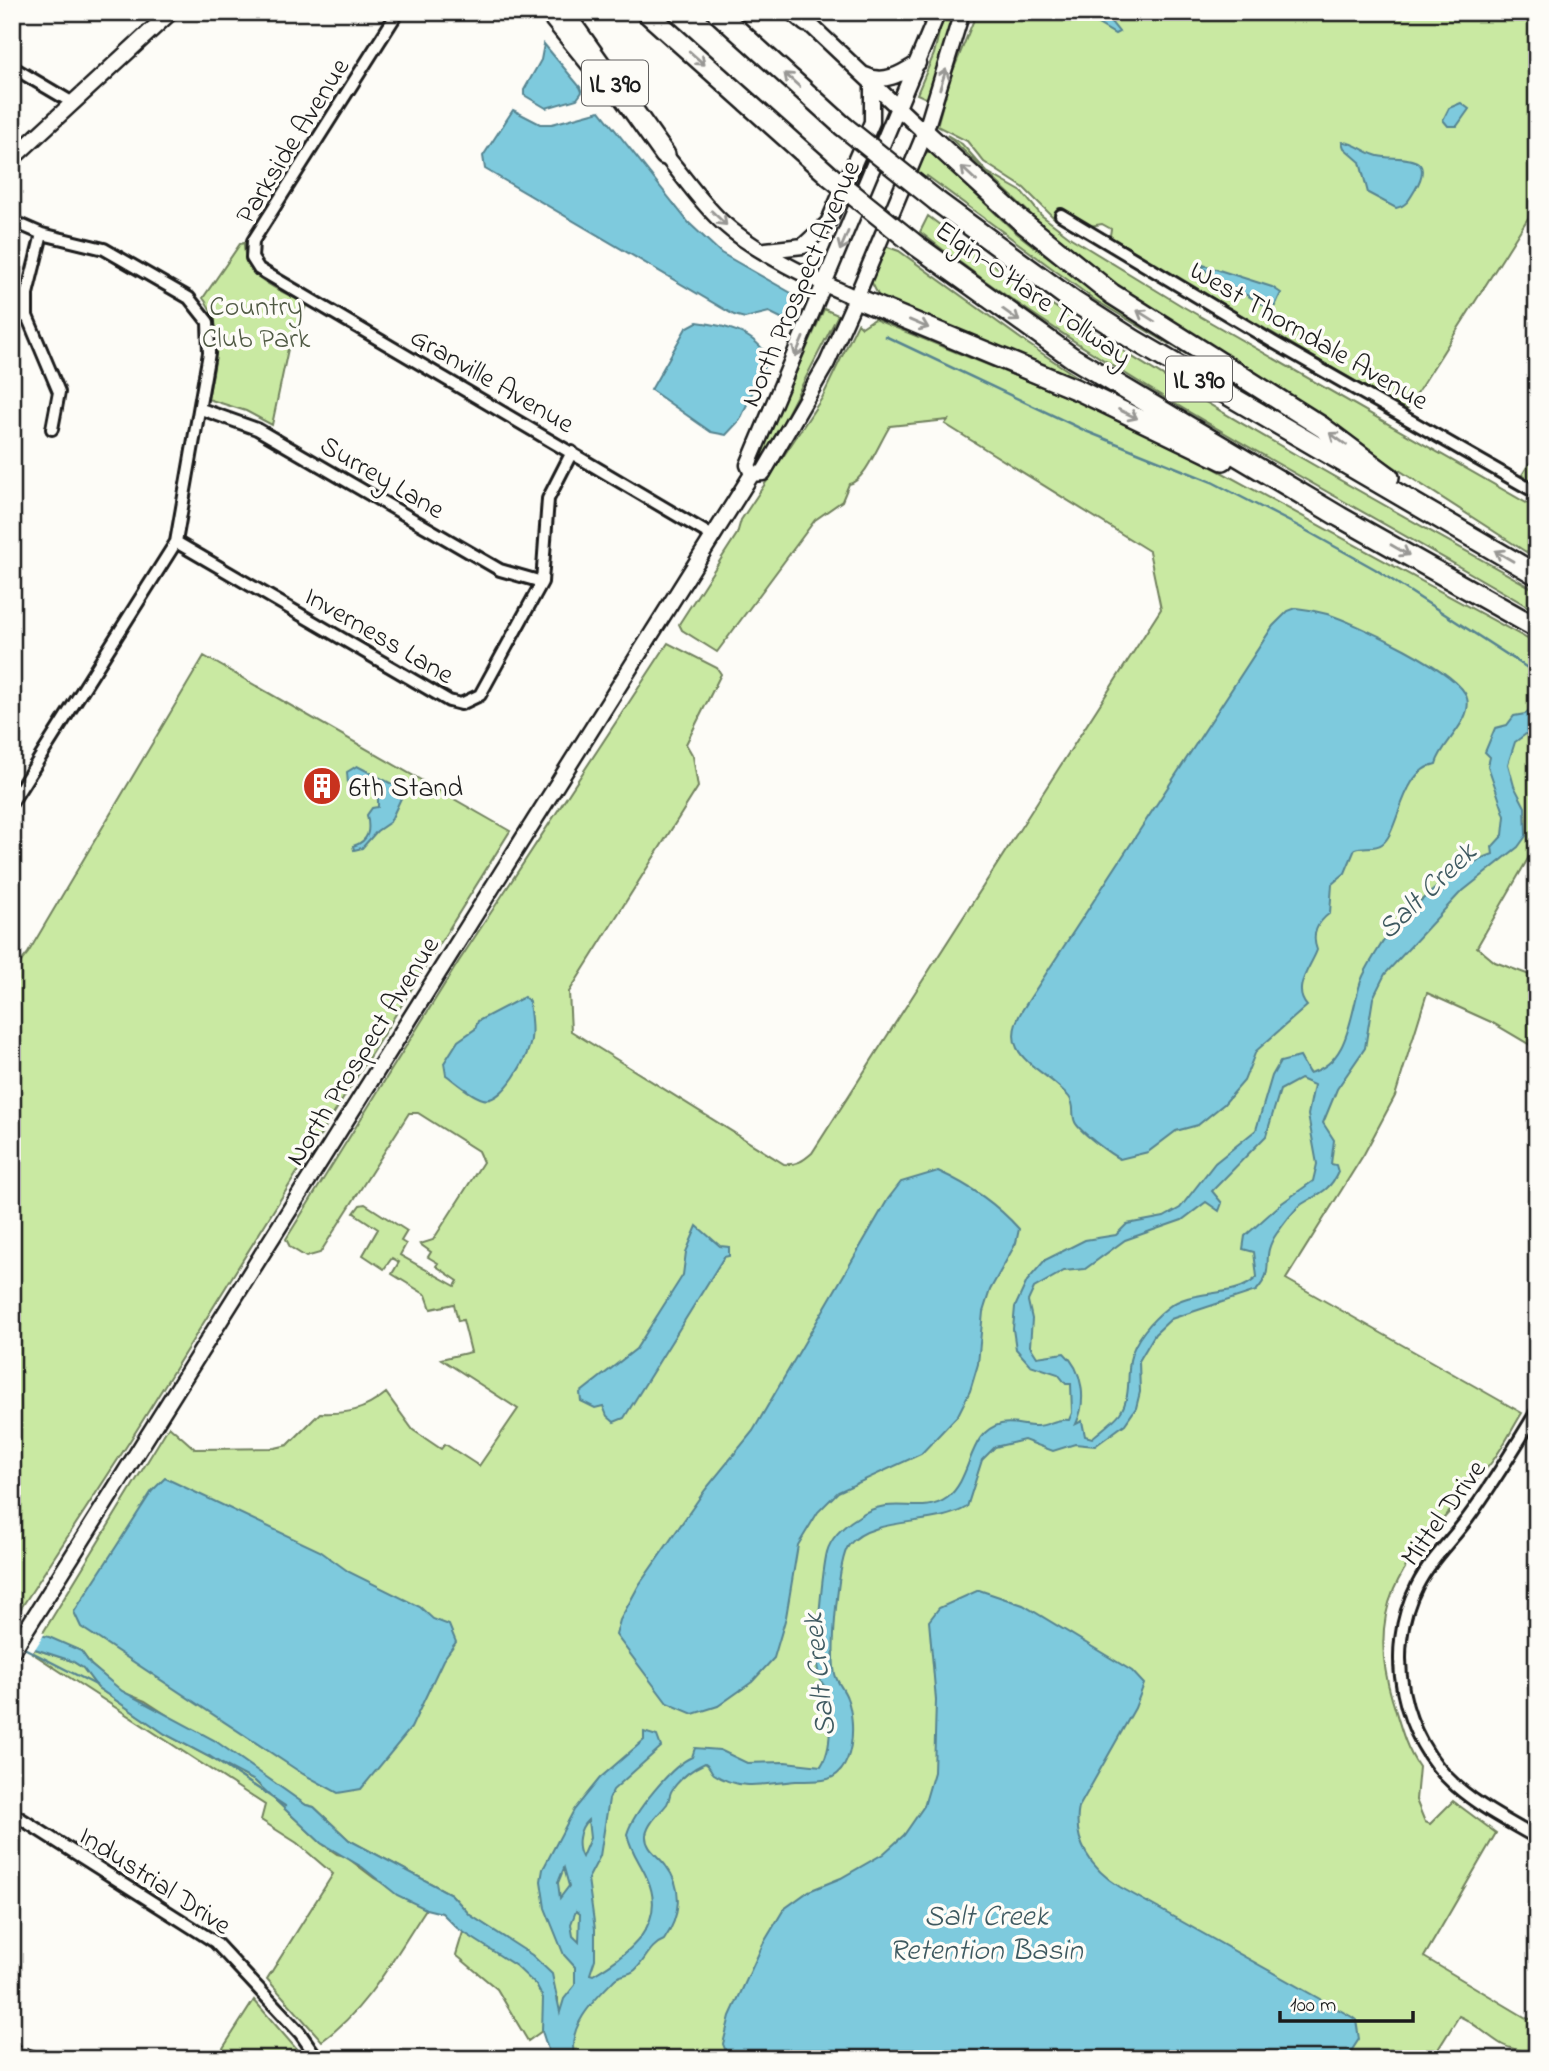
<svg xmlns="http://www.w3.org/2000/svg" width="1549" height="2071" viewBox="0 0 1549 2071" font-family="'Indie Flower',sans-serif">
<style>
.green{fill:#c9e9a2;stroke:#72825f;stroke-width:2}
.water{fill:#7ecadd;stroke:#578490;stroke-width:2;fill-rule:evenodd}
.pier{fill:#fdfcf7}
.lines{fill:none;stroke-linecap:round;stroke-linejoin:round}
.stream{stroke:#578490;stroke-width:2.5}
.street-casing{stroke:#1c1c1c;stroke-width:16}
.secondary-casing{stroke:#1c1c1c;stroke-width:19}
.highway-casing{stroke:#1c1c1c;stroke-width:24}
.street{stroke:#fdfcf7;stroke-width:10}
.secondary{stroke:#fdfcf7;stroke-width:14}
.highway{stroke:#fdfcf7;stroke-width:19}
.rail{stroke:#1c1c1c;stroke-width:2.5;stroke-dasharray:10 5;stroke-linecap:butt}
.highway-bridge-casing{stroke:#1c1c1c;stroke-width:24;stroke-linecap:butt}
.highway-bridge{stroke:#fdfcf7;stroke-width:19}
.oneway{stroke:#989794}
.labels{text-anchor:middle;stroke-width:7;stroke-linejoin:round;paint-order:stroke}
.shield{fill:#fdfcf7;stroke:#605f5e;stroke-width:2}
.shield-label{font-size:26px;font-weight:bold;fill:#1c1c1c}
.street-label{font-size:28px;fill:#1c1c1c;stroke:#fdfcf7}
.park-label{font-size:28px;fill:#505a44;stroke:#fdfcf7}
.poi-label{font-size:28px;fill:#1c1c1c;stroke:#fdfcf7;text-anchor:start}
.water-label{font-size:30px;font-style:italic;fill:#3e5960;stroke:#fdfcf7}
</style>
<rect width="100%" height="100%" fill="#fdfcf7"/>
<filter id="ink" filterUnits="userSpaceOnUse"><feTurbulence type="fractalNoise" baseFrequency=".0143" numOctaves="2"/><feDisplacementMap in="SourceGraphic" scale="14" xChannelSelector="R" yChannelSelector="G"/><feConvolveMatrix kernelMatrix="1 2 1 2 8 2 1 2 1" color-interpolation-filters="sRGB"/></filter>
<g filter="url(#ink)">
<path class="green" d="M944,12H947L953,24L928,99L917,94L934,54Z
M977,12H1537V204L1407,409L1400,407L1114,241L1110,235L1111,229L1102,224L1090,226L1062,209L1055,219L1024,188L984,162L967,141L937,126L950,78Z
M947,135L962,144L987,172L1022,192L1041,215L1071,238L1182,306L1537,509V559L1112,285L1058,240Z
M930,151L1014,231L1041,252L1231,381L1095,300L927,176L925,179L916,171L923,154Z
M928,216C1117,361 1330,474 1537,591V612C1330,489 1110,381 920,232Z
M244,243C243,279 280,290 307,304L289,344L272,425L246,411L208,399C214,364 227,329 203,298L240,244Z
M885,246L899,251L1028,344L1097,390L879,297L871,281Z
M824,309L838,315L760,467L755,464Z
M874,319L1104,412L1179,449L1537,644V843L1477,947L1495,962L1535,977C1539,987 1532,994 1532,1004L1537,1007V1049L1491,1022L1427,993L1395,1096L1364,1154L1286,1279L1522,1413C1512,1429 1503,1448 1491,1463C1428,1544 1358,1583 1392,1699C1400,1724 1404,1745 1419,1767L1416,1800L1425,1822L1430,1824L1453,1801L1496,1833L1424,1957L1528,2019L1537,2018V2058C1526,2049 1513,2051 1501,2044C1486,2035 1475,2023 1459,2016L1432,2059H575L558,2013V1998L495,1932L470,1915L451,1894L349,1840L314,1807L306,1805L145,1701L122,1692L91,1665L81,1651L41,1636L169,1426L195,1449L275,1448L288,1445L320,1413C347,1414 364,1411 386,1393L413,1430L441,1449L445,1444L479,1466L518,1409L441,1359L471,1352L463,1320L458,1321L454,1304L431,1309L426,1295L392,1274L399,1262L392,1258L384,1269L363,1255L378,1229L354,1213L360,1205L365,1204L407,1231L401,1241L406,1244L400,1255L455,1286L458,1281L436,1266L438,1263L428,1257L431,1252L420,1244L433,1240L483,1162L478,1151L418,1113H409L320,1253L306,1257L290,1247L286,1239L459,961L668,643L717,668L721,674L686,744L693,756L698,787L569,992L571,1031L784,1164C797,1165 803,1161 812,1153L1161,609L1149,551L945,424L948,420L890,426C880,441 865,481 849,484L842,501L815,520L717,652L682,630L679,624L737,534L741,520L822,398L858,323L862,327Z
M1537,451V484L1522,475Z
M204,656L510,831L128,1444L12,1622V973L28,953Z
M35,1649L72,1661L83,1668L98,1688L165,1734L255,1781L321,1843L337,1854L345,1856L374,1878L426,1909C395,1956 368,2008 322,2041L267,1979L333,1874L297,1843L261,1820L265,1805L32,1653Z
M463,1932C486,1946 535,1971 543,1998C546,2008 543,2021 542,2031L528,2041L497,1989L456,1955Z
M254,2000L305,2059H216Z"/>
<path class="water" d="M1078,12H1103L1119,32L1115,34Z
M544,44L580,87L582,92L577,99L546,108L524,95V90L541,60Z
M1461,103L1469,109L1457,126H1448L1443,120L1449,108Z
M513,110L540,124H552L600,111L689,223L721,253L793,294L792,310L783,319L769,312L745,318L734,315L485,169L483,156Z
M1342,142C1355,142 1365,153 1378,156C1399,161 1438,151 1415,190C1410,198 1407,206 1396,208L1368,193L1360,162L1344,148Z
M1200,264L1272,287L1281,293L1275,306L1266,307C1246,291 1216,285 1200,264Z
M697,322C722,325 756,332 768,358L740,420L726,435L711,432L651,390L686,328Z
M1296,608C1306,609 1317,611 1327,614C1354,622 1461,672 1467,698C1473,721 1441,743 1436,764C1401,770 1399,833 1382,844C1374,850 1364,845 1355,849L1345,873L1332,884L1330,913C1317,923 1311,934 1317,950C1311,967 1291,988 1307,1006L1256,1051L1244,1081L1224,1104L1198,1125L1176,1131L1148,1152L1120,1159C1111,1155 1079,1131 1075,1122C1071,1113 1076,1106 1069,1097C1045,1067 993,1057 1023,1009L1273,626L1288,611Z
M1537,703V726L1515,742L1508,764L1514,786L1525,807L1526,836L1518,847L1459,894L1385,974L1373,998L1365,1048L1337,1089L1323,1123L1334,1140L1331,1164L1336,1165L1338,1172C1330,1191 1318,1194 1302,1204C1292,1211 1285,1223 1277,1233C1258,1260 1278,1267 1256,1291L1171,1319L1155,1334L1139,1361L1140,1392L1136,1408L1125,1424L1095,1446L1075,1444L1053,1451L1024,1440L995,1447L982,1460L967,1507C935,1527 872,1516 849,1545C838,1558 830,1656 835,1674C837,1683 844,1689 847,1698C856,1721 856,1776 823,1780C815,1781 805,1781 796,1781C768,1783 740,1792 714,1774C709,1770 711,1766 705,1763C692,1769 681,1777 672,1790C669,1794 670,1799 667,1804C660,1813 648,1823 646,1835C645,1849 659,1856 666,1866C684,1889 680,1917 664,1940C650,1945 645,1961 635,1970C628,1976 620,1974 615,1979C595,1999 565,2027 575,2059H551L542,2031L543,1998L536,1985L516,1966L457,1928L442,1913L426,1909L397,1895L362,1867L321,1843L255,1781L165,1734L98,1688L83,1668L72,1661L35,1649L12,1629L49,1637L81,1651L91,1665L122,1691L214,1740L306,1805L314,1807L349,1840L451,1894L470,1915L532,1955L552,1974L560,2012L564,1999L575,1985V1967L564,1955L545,1908L541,1881L543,1869L574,1810L600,1778L644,1740V1732L657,1736L661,1747L613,1790L609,1799L600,1856L588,1879L595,1929V1959L590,1974L593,1975C629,1954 668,1924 647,1878C640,1862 631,1852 627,1834C633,1813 672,1765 692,1757L695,1748L720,1750L747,1763L785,1762L821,1766C832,1749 829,1728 831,1708L827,1703L829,1691C820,1683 818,1675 817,1663C815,1648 823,1568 827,1552C831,1537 845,1525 858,1517C892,1493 921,1517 947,1498C973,1478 967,1432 1001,1424C1014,1421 1026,1427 1038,1426C1049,1425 1057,1418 1069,1420L1072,1413L1071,1384H1066L1058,1374L1030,1365L1016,1349L1013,1329L1015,1307L1027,1281L1045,1260L1085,1240L1116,1235L1127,1224L1164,1217L1180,1208L1215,1163L1256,1130L1272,1076L1280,1062L1300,1057L1309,1073C1350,1064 1350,1013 1361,981C1365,970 1373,958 1379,948C1399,914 1456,867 1493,854L1492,847L1503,835L1505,816L1488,766L1490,757L1485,752L1495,728L1507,725L1514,716L1525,714ZM1300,1079L1314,1085L1308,1115L1317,1164L1313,1181L1282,1203L1245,1236L1243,1249L1254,1252L1257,1277C1234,1300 1193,1287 1167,1308C1152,1320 1134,1340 1130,1360C1127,1378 1131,1397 1120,1413C1113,1422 1101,1430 1092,1438L1085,1436L1082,1421L1076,1424C1087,1401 1083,1370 1064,1353L1037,1357L1030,1346L1032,1319L1028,1301L1034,1288L1064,1271L1085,1269L1125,1240L1182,1220L1206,1202L1219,1211L1222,1203L1212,1191L1266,1136L1280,1090ZM588,1820L590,1838L582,1857C576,1846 578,1829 588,1820ZM564,1868L569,1886L560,1898L558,1883ZM576,1911L580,1914L579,1942L573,1936L571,1924Z
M357,766L396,786L402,796L390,822L377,831L362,848L354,850L353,846C370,841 370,829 367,815L372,808L378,807V796L372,782L361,779L348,784L347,772Z
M524,997L529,1001C530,1013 533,1027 531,1039C530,1055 502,1105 483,1099C471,1096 456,1082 446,1075L444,1063L458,1041L475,1029L478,1021Z
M938,1171C969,1185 996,1203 1019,1229L1016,1243L990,1290L983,1312L978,1364L970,1391L958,1415L921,1454L838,1492L818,1512L798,1545L786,1617L774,1658L752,1682L718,1706L693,1714L667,1703L616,1635L620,1620L639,1585L705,1490L753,1431L888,1199L901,1182Z
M697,1226L720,1246L729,1247V1256L724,1257L624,1418L614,1422L607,1416L603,1406L595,1408L581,1401L580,1393L636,1349L683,1275L686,1252Z
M165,1478L320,1551L349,1572L420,1607L433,1619L449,1625L456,1642L443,1660L411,1728L361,1789L338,1793L303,1774L81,1627L74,1612L152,1491Z
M979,1590L1023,1605L1132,1671L1144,1684L1135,1708L1079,1807C1072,1841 1091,1869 1120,1887L1352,2017L1356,2020L1359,2039L1346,2059H729L723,2044L730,2016L763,1944L784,1909L809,1891L841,1878L883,1854L904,1835L924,1806L934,1772L936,1700L929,1621L939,1608Z"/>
<path class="pier" d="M12,1626L24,1630L45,1633L33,1652L12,1644Z"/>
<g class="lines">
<path class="stream" d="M885,336L1088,432L1212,482L1298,526L1375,569L1537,674
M22,1647L96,1685
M209,1756L285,1806"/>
<defs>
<path id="street" d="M398,12L253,241L252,258L259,269L714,537
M12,67L73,103
M1061,215L1273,342L1537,493
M12,221L42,234L104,249L189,298L208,322L209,353L176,542L12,802
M42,234L27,294V316L59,392L52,429
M12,296L27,294
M12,317L27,316
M201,409L257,429L500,570L542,582
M176,542L449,701L461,704L480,695L542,582L548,499L572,452
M1537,1411C1515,1447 1493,1484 1468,1518C1451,1541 1430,1560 1417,1586C1383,1652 1402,1738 1456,1786C1480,1807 1509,1822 1537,1838
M12,1813L215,1942L300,2033L318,2059"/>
<path id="secondary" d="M546,12L598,76
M801,16L925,133
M865,75C884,85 902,73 918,63
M659,148C681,172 698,200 722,222C756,253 813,279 856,298
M12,159L171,12
M766,250L803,246L828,223L872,122V84
M752,474L748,465L938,12
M12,1652L752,474L763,473L827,363L856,298L925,133L962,12"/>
<path id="highway" d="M563,12L665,155
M646,12L831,177
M717,12L843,126
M795,12L807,22
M925,133L1020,220L1112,294L1322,427L1389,477
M938,202L1073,301L1134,340L1537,575
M917,246L1073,358L1340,517L1537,628
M856,298L1080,391L1223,460"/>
</defs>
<use href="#street" class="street-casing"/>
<use href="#secondary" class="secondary-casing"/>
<use href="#highway" class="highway-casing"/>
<use href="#street" class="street"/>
<use href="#secondary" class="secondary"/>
<use href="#highway" class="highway"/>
<path class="rail" d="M12,2043L58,2059
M12,2053L19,2059"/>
<defs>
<path id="highway-bridge" d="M843,126L938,202
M831,177L917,246"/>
</defs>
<use href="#highway-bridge" class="highway-bridge-casing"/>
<use href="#highway-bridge" class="highway-bridge"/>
</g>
<defs><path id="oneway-shaft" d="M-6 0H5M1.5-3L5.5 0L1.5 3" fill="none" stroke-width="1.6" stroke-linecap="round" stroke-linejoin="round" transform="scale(1.75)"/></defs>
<g class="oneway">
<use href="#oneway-shaft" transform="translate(697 58) rotate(42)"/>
<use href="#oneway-shaft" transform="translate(943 79) rotate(-72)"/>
<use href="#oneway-shaft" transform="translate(792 80) rotate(-138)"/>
<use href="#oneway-shaft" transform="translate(969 174) rotate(-137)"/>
<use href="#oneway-shaft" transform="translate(719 218) rotate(44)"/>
<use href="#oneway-shaft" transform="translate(844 241) rotate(113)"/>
<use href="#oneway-shaft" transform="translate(1011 315) rotate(36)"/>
<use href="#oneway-shaft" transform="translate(1146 316) rotate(-148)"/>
<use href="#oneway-shaft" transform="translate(919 324) rotate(23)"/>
<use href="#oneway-shaft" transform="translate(799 347) rotate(113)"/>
<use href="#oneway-shaft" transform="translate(1128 414) rotate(26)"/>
<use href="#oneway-shaft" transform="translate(1338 439) rotate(-144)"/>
<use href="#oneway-shaft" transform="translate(1400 550) rotate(30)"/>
<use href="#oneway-shaft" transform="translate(1504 556) rotate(-150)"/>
</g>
</g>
<defs>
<symbol id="building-disc" viewBox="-11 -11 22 22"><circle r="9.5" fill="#c8321e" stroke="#fdfcf7"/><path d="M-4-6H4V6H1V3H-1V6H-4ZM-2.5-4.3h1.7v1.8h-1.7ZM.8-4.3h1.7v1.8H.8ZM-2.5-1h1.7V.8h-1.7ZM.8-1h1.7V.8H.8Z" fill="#fff"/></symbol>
</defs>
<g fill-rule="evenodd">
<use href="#building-disc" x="300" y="764" width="44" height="44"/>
</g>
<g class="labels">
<g class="shield">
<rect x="582" y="60.5" width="66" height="45" rx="5"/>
<rect x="1166" y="356.5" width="66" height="45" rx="5"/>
</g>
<g class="shield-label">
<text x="615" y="92">IL 390</text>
<text x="1199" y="388">IL 390</text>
</g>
<g class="street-label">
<text transform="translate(291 140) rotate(-58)" y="10">Parkside Avenue</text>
<text transform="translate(799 283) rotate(-67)" y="10">North Prospect Avenue</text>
<text transform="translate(1034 292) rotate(35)" y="10">Elgin-O'Hare Tollway</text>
<text transform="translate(1310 334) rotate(30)" y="10">West Thorndale Avenue</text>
<text transform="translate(493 379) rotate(30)" y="10">Granville Avenue</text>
<text transform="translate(383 476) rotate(30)" y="10">Surrey Lane</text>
<text transform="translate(380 634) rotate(30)" y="10">Inverness Lane</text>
<text transform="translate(361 1050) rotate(-58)" y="10">North Prospect Avenue</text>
<text transform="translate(1442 1512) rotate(-54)" y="10">Mittel Drive</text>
<text transform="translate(156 1879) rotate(33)" y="10">Industrial Drive</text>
</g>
<g class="park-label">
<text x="256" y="315">Country<tspan x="256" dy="32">Club Park</tspan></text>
</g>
<g class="poi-label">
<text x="349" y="796">6th Stand</text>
</g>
<g class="water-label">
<text transform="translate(1426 890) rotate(-44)" y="10">Salt Creek</text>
<text transform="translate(818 1675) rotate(-96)" y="10">Salt Creek</text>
<text x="986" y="1925">Salt Creek<tspan x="986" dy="34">Retention Basin</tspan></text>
</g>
</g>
<rect width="1549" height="2071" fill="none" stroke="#fdfcf7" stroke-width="42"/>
<rect x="21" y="21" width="1507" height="2029" fill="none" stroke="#1c1c1c" stroke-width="2.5" filter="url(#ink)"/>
<path d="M1280 2011v10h133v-10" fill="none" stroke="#1c1c1c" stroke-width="3.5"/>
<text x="1290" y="2011" font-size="21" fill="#1c1c1c" stroke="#fdfcf7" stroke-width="5" paint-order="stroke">100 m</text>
</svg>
